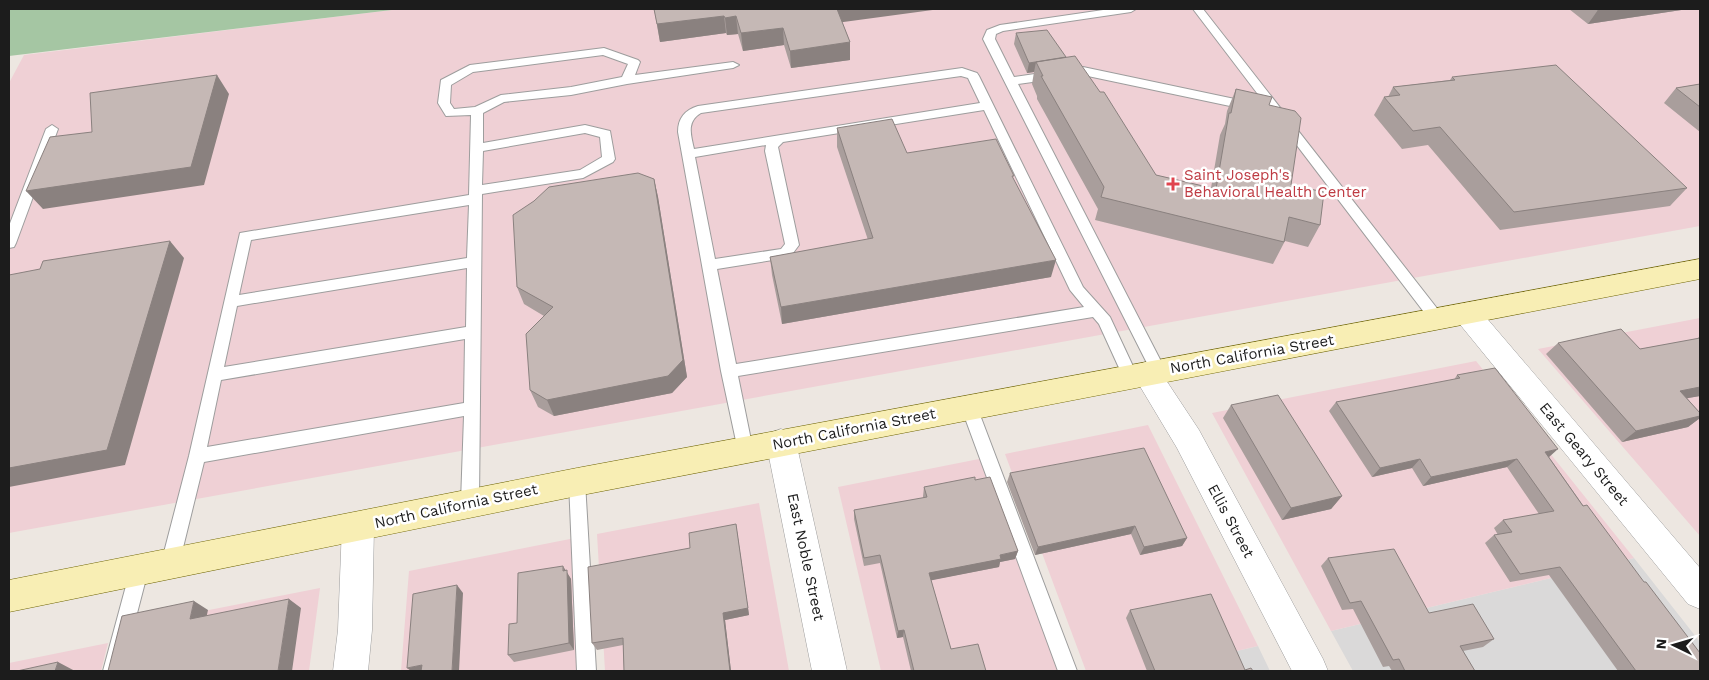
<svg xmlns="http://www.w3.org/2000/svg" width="1709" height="680" viewBox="0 0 1709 680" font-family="'Work Sans',sans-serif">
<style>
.residential{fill:#dad9d9}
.commercial{fill:#efd0d5}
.cemetery{fill:#a5c6a3}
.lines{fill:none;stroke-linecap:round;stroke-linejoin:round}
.lane-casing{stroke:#9d9d9d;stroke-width:2}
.street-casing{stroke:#9d9d9d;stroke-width:1}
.secondary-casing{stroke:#706606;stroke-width:1}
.lane{fill:#fff;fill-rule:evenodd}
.street{fill:#fff;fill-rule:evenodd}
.secondary{fill:#f8eeb4;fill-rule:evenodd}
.wall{fill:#a99e9c}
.shaded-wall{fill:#8a817f}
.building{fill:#c5b8b5;stroke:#8a817f}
.health-dot{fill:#e0444e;stroke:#fff;stroke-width:2}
.labels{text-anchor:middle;stroke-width:5;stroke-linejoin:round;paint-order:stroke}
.health-label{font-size:15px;fill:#be3a42;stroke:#fff;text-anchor:start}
.street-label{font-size:15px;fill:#1c1c1c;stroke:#fff}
</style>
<rect width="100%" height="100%" fill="#ede7e1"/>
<path class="residential" d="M1634,558L1700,642V671H1353L1331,631Z
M1258,646L1270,671H1152Z"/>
<path class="commercial" d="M400,9H1700V226L9,533V83L24,55Z
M1700,318V536L1538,349Z
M1476,361L1634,558L1331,631L1212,413Z
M1148,425L1258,646L1152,671H1086L1005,454Z
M989,457L1067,671H881L838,487Z
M759,503L789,671H605L597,534Z
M580,537L586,671H401L409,571Z
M320,588L309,671H121L133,625Z
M108,643L101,671H9V663Z"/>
<path class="cemetery" d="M9,9H400L9,56Z"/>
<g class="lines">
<defs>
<path id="lane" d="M1110,9H1136L1131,12L1003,31L996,34L995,39L1014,77L1083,67L1249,102L1255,106L1249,110L1083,75L1018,84L1166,371L1163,375L1158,377L1153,375L983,39L987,30L1000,25Z
M1193,9H1203L1443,316L1445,320L1443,324L1438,326L1433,324Z
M604,48L638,60L640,62L635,75L733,62L739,65L733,68L627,84L571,95L504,102L483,113V143L585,125L610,131L615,159L613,162L583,178L482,194L479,502L476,507L470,510L464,507L461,502L464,416L204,462L179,564L176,570L170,572L164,570L161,564L189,456L240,233L469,195L471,115L446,116L438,103L441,80L470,65ZM603,55L628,64L622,77L571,87L501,95L475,107L454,109L450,103L451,85L473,72ZM585,133L600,137L602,157L580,170L482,185L483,151ZM469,205L467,258L239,295L251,240ZM467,268L466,327L224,367L237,306ZM465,339L464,403L207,447L221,380Z
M962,68L977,73L979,76L1083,287L1110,317L1138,377L1135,381L1130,383L1125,381L1099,324L1093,317L738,376L753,450L751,455L745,457L739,455L721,371L678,132C678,118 685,110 698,106ZM961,76L968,78L980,103L694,149C691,135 686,122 701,113ZM984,110L1070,290L1084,307L736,364L717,269L785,258L790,257L799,245L778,147L783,142ZM766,145L765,151L785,244L781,249L715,259L695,157Z
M52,125L58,129L16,243L14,247L9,248V226L46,129Z
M969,400L975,402L977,407L1077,671H1058L961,407L963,402Z
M577,475L583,477L585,482L596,671H577L569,482L571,477Z
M139,563L145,565L148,571L122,671H103L130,571L133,565Z"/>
<path id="street" d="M1468,305L1478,308L1700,568V609L1688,604L1458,322L1455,315L1458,308Z
M1146,362L1156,365L1199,430L1323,659L1328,671H1292L1177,448L1132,373L1136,365Z
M781,429L792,433L796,442L847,671H812L766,442L770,433Z
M358,512L369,516L374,526L372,630L368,671H333L338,630L342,526L347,516Z"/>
<path id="secondary" d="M1700,259V279L577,496L9,612V580L577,468Z"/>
</defs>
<use href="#lane" class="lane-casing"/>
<use href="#street" class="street-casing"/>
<use href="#secondary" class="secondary-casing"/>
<use href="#lane" class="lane"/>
<use href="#street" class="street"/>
<use href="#secondary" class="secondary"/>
</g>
<path class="wall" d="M654,9L842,22L850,42V60L791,68L784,45L743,51L738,34L727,35L726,33L660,42Z
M1569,9H1688L1588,24Z
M1016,33L1066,58L1156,175L1211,188L1220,135L1225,124L1227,111L1236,89L1269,105L1291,185L1320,225L1308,247L1285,241L1273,264L1095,220L1098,209L1037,99V96L1032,84L1034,72L1027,73L1014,44Z
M1452,77L1687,188L1670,206L1500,230L1428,145L1402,149L1374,115L1384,97H1388L1393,87L1450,80Z
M1700,84V132L1664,103L1676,88Z
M837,128L907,153L1013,179L1051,277L782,324L772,275L770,257L868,240L837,147Z
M654,179L658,197L687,377L672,393L554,416L538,407L530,390L544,316L524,304L517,287Z
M1700,336V396L1687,398L1700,413V418L1688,427L1622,442L1546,354L1558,343L1640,349L1697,339Z
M1457,375L1549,457L1700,671H1618L1549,575L1510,582L1485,543L1494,535H1498L1494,528L1503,520L1539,514L1507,467L1423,486L1412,468L1372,477L1329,411L1336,402L1454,380Z
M1231,405L1342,496L1331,509L1282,520L1223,418Z
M1010,473L1187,538L1182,546L1140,555L1131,534L1035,555L1007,482Z
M975,480L1018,551L1015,559L1000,562L999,567L931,580L951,649L986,671H911L903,637L897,638L880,563L864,566L854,519V510L923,498V496L924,487Z
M736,524L749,615L725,620L731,671H624L623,645L597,650L592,643L690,548Z
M1328,558L1429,613L1494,639L1483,647L1463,651L1475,671H1392L1389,666L1383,667L1353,609L1342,610L1321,566Z
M566,571L571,579L574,650L514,662L508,655L517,623Z
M1130,610L1245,670L1253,671H1147L1126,618Z"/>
<path class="shaded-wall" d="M836,9H940L836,23Z
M1608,9H1688L1588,24L1598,10Z
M724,16L726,33L660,42L657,24Z
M736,16L738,34L727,35L725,18Z
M783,28L784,45L743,51L741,33Z
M850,42V60L791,68L790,51Z
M1036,62L1034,72L1027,73L1029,63Z
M217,75L229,94L204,185L43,209L26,191Z
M654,179L658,197L687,377L672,393L554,416L547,400Z
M170,241L184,258L125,465L9,487V468Z
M1056,260L1051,277L782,324L781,307Z
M1700,387V396L1666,402L1680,391Z
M1700,416V418L1688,427L1622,442L1636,431Z
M1558,449L1548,458L1545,452Z
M1420,459L1412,468L1372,477L1380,468Z
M1517,459L1507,467L1423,486L1431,477Z
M1342,496L1331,509L1282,520L1291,508Z
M736,524L749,615L725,620L731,671H730L723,613Z
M1135,526L1131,534L1035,555L1038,547Z
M1187,538L1182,546L1140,555L1144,547Z
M1018,551L1015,559L1000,562L999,567L928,581L929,573Z
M563,566L571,579L574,650L569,643Z
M457,585L463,593L459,671H452Z
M289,599L301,608L292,671H278Z
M194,601L208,610L204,628L190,619Z
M904,630L903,637L897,638L898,631Z
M58,662L75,671H55Z
M422,665L429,671H411L407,668Z"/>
<path class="building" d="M654,9H837L850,42L790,51L783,28L741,33L736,16L725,18L724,16L657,24Z
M1595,9H1608L1598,10Z
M1047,30L1066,57L1029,63L1016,33Z
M1075,56L1100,92H1104L1156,175L1216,189L1229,113H1231L1236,89L1272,97L1269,105L1295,111L1301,118L1291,185L1324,192L1320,225L1289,217L1284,242L1101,197L1104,187L1041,76H1043L1036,62Z
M1556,65L1687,188L1514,212L1440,127L1413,131L1384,97L1400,95L1393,87L1455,80L1452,77Z
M217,75L191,167L26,191L50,137L92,132L90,93Z
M1700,84V107L1676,88Z
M892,119L907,153L996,139L1014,176H1012L1056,260L781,307L770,257L873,238L837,128Z
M638,173L654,179L683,360L668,376L547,400L530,390L526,334L553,307L517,287L513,215L534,201L549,187Z
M170,241L107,450L9,468V275L40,269L43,261Z
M1621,329L1640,349L1700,338V387L1680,391L1700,413V416L1636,431L1558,343Z
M1495,368L1558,449L1545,452L1583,506L1587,505L1644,582H1646L1700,653V671H1636L1560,567L1520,574L1494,535L1512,532L1503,520L1554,511L1517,459L1431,477L1420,459L1380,468L1336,402L1460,378L1457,375Z
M1278,395L1342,496L1291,508L1231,405Z
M1144,448L1187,538L1144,547L1135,526L1038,547L1010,473Z
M975,477V480L990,477L1018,551L1000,555L1001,559L929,573L951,649L978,644L986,671H914L904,630L898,631L880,555L864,558L854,510L927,497L924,487Z
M736,524L748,608L723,613L730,671H624L623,638L592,643L588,567L690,548L689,533Z
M1394,549L1429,613L1473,604L1494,639L1460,646L1475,671H1405L1399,659L1393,660L1361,601L1350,603L1328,558Z
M563,566V571L567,570L569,643L508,655L509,624L517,623L518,573Z
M457,585L452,671H421L422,665L407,668L413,594Z
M1211,594L1245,670L1251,668L1253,671H1155L1130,610Z
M289,599L278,671H108L122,616L194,601L190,619Z
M58,662L55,671H17Z"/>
<path class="health-dot" d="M1170.5 176.5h5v5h5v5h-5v5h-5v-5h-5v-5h5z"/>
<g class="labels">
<g class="health-label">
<text x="1184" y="180">Saint Joseph's<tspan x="1184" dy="17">Behavioral Health Center</tspan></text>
</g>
<g class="street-label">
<text transform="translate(1252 354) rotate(-10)" y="5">North California Street</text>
<text transform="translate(854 429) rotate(-11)" y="5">North California Street</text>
<text transform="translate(1584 454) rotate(50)" y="5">East Geary Street</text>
<text transform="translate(456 506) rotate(-12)" y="5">North California Street</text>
<text transform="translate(1231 521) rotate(62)" y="5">Ellis Street</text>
<text transform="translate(806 557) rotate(78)" y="5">East Noble Street</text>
</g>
</g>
<rect width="1709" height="680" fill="none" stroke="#1c1c1c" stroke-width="20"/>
<g transform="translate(1674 645) rotate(275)" stroke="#ffffff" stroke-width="4" paint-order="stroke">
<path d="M0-4L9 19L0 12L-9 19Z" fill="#1c1c1c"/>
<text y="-8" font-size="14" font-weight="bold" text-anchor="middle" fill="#1c1c1c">N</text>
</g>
</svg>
